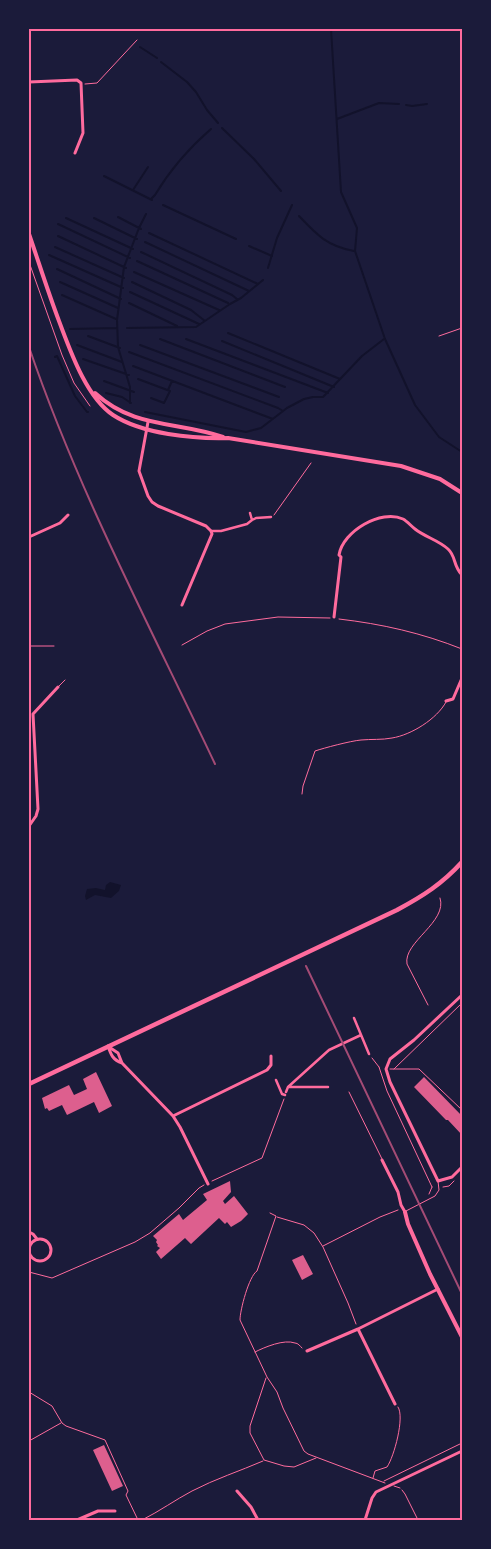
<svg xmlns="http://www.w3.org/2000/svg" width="491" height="1549" viewBox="0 0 491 1549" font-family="Inter,sans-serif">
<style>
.water{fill:#12122b}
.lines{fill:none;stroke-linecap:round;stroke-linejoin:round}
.stream{stroke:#12122b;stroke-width:2}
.building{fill:#dd5f8e}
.path{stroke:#ff6b9d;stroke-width:1}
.service{stroke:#ff6b9d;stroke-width:1}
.pedestrian{stroke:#ff6b9d;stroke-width:2.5}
.minor{stroke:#ff6b9d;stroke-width:3}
.tertiary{stroke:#ff6b9d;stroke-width:4}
.secondary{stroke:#ff6b9d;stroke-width:4.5}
.rail{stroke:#a44b75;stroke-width:2}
.neatline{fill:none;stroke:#ff6b9d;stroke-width:2}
</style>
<rect width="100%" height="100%" fill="#1b1b3a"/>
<path class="water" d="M110,882L121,885L119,891L111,898L95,895L86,900L85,896L87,889L96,888L105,890L106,885Z"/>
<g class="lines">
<path class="stream" d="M331,29L341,192L357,228L355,251L385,339L415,405L439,437L462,452
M140,47L157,58
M161,62L187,82L196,92L207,110L218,123
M406,105L412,106L427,104
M337,119L379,103L399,104
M222,128L254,159L281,191
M104,176L152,200
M133,190L148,167
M151,199L155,195C170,170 189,148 211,129
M163,205L236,239
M299,216C317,235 327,246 354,251
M118,217L141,229
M66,218L133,249
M94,218L137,239
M58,224L130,258
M149,233L258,284
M58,236L126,268
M145,242L249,291
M249,246L272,256
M55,247L124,278
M141,252L232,295L237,299
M49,255L123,288
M137,261L228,303
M268,268L277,238L292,205
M57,269L121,299
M134,272L219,310
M60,282L118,308
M132,282L191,310L205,321
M130,292L199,324
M62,295L116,319
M129,303L177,326
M127,328L196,327L230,304L241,298L263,280
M70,329L117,328
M228,333L340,379
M88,336L120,348
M160,339L285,387
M186,339L328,393
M222,341L334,387
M77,345L122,362
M140,345L279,397
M129,352L278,408L283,411
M55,357L57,356L75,396L87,412H88
M83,359L129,375
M133,366L273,419
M138,379L170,391L164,403L151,398
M104,381L134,392
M168,390L172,381
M106,393L122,397L131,403
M130,403V387L118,347L117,320L124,267L139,228L146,214
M145,412L246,432L261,428L287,408L304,399L313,397H323L362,356L384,339"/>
</g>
<path class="building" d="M96,1072L112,1106L99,1113L94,1102L67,1115L62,1105L49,1111L47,1108L45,1109L42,1098L69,1085L74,1095L87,1089L83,1079Z
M424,1077L462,1116V1135L448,1120H446L414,1087Z
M230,1181L231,1192L223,1201L225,1204L234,1196L248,1214L241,1221L231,1227L227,1222L225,1224L219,1218L191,1244L185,1238L161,1259L156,1252L160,1248L157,1246L158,1245L156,1242L157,1240L153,1236L179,1214L183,1220L207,1200L203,1194Z
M303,1255L313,1274L302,1280L292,1260Z
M104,1445L123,1486L112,1491L93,1450Z"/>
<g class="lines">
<path class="path" d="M85,84L97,83L137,40
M29,262L62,355L74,383L90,406
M439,336L462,328
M274,515L311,463
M339,619C382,624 422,633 462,649
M182,645L207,631L225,624L278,617L330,618
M29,646H54
M428,1005L407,964C403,942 448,922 440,898
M372,1058L379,1067
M379,1067L387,1091L432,1187
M390,1069H419L462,1110
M394,1069L462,1003
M212,1181L262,1158L284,1099
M443,1187L449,1186L454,1181
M429,1194L432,1187
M270,1213L276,1216L257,1271C249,1276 240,1310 240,1320L267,1377L277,1392L283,1408L304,1451L308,1454L385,1483
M277,1217L304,1225L314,1233L323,1247L348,1303L356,1324
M323,1246L380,1217L398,1210
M29,1272L52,1278L135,1242L150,1233L179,1208L199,1188L204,1185
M255,1352C265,1347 284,1339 295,1343C298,1343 300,1346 302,1348
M266,1378L250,1426V1433L264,1460L284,1466L294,1467L316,1458
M29,1392L52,1406L62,1423L66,1426L105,1440L128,1491L126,1495L138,1520
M29,1441L61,1423
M373,1478L375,1471L387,1467C394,1457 405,1417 398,1407
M384,1481L462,1443
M402,1490L405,1494L418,1520
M142,1520C160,1511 175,1500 192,1491C215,1479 240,1471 263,1461"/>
<path class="service" d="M58,687L65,680
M302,794L303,786L315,751C324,748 350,741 361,740C371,739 382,740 392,738C411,735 437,719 446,702
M349,1092L382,1159
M406,1211L435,1196L439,1190L438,1181
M394,1486L400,1488"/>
<path class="pedestrian" d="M250,513L252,520
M211,531H221L247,524L252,520L256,518L271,517
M354,1018L369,1054
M276,1080L282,1094L285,1095
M289,1087H328
M286,1092L288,1087L329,1050L361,1035"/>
<path class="minor" d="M29,82L77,80L81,83L83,133L75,153
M148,422L139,471L148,496L152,502L158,506L206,526L211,531L212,534L182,605
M29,537L60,523L68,515
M334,617L341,557L339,555C343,531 381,509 403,519C407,521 411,526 415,529C425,537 438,540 448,549C456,556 453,566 462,575
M446,701L453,699L462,678
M29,826L36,816L38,809L33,714L58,687
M462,995L414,1040L390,1059L386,1069L390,1082L438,1181L452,1177L462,1167
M108,1046C111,1055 113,1060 122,1063L173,1116L180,1127L208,1184
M109,1047L118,1053L122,1063
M173,1116L267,1070L271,1065V1056
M382,1160L398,1192L401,1205L405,1212
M29,1232L33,1234L37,1239
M29 1250a11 11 0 1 1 22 0a11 11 0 1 1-22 0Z
M358,1329L395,1404
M307,1351L358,1329L438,1289
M237,1491L251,1507L258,1520
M77,1520L98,1511H115
M365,1520L372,1498L376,1492L462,1451"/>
<path class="tertiary" d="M29,234C39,263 48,292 59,321C70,350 86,397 113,415C142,434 193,439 228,438L401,466L440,479L462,493
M95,393C134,429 177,421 223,437
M405,1212L408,1224L430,1274L462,1337"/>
<path class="secondary" d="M29,1084L397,910C423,896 442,884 462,862"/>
<path class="rail" d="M29,347C78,491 150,626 215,764
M306,966L462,1294"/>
</g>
<rect width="491" height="1549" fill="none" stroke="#1b1b3a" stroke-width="60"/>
<rect x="30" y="30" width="431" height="1489" class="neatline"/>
</svg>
